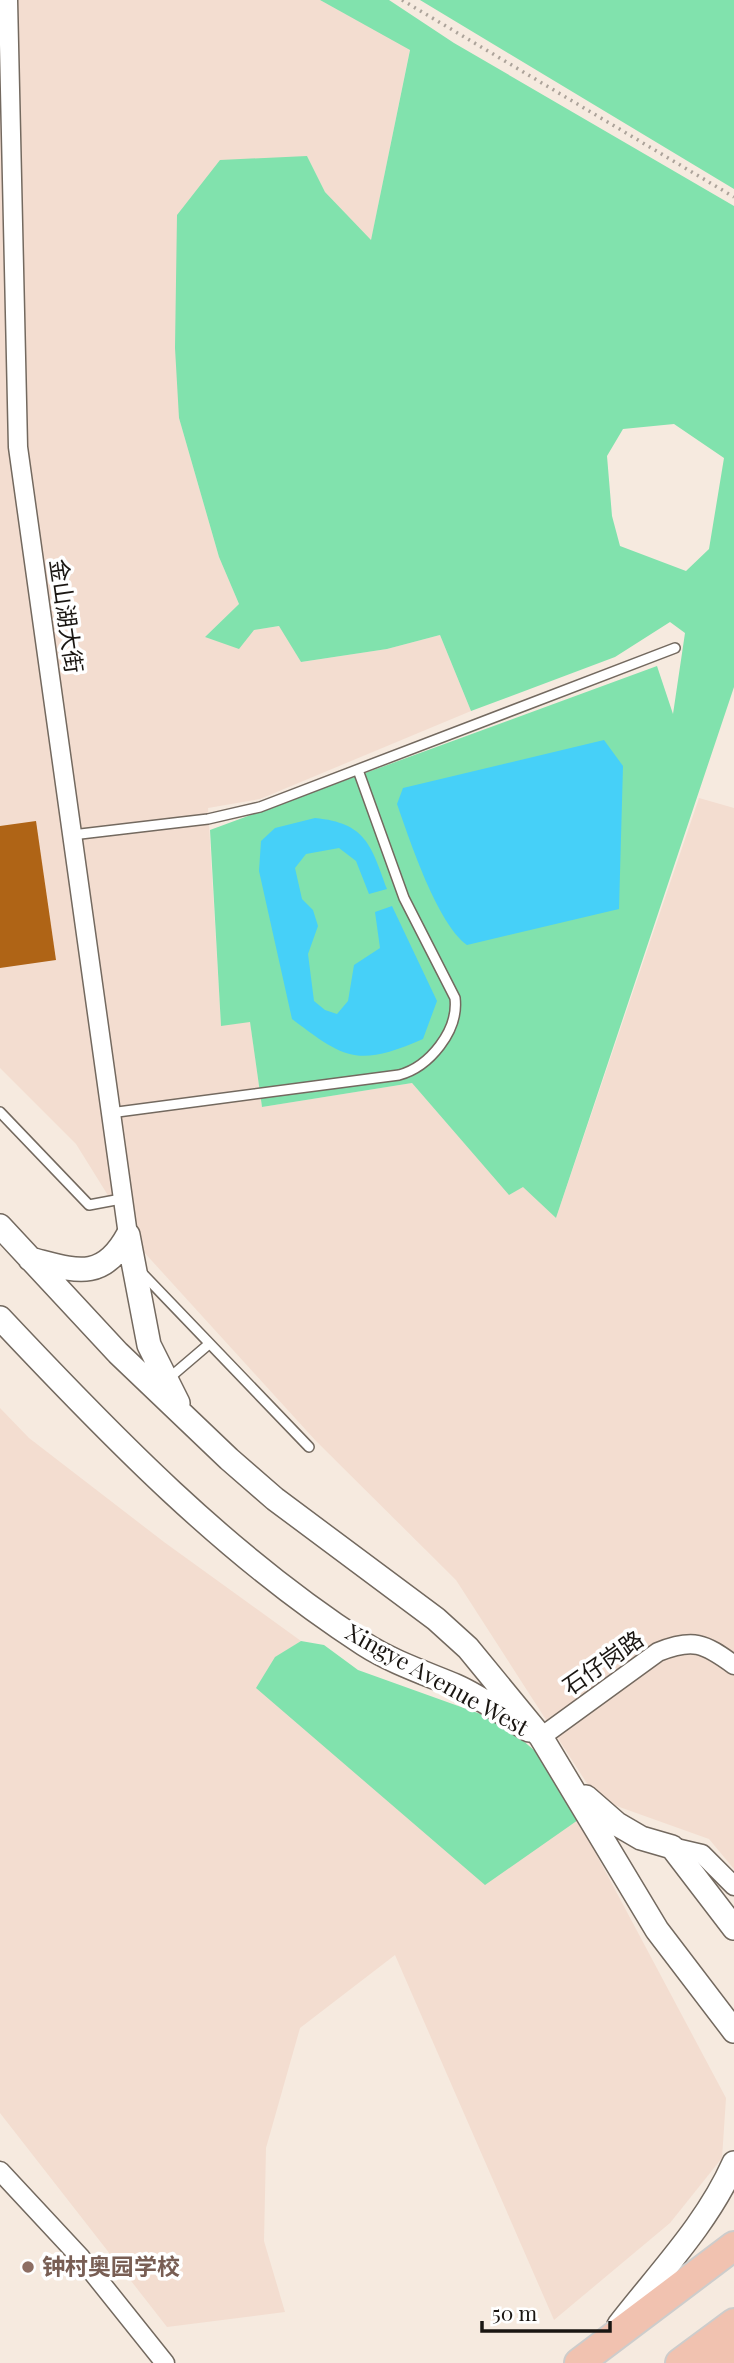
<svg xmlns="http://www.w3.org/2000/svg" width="734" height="2363" viewBox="0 0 734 2363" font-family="'Playfair Display','Noto Sans SC',serif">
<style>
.industrial{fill:#f3ddd0}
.green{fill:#81e2ad;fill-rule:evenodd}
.water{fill:#46d0f8}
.building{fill:#af6416}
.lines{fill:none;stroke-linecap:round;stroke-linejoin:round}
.service-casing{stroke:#73695f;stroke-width:12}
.minor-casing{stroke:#73695f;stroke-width:21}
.tertiary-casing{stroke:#73695f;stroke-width:26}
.primary-casing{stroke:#cdcccb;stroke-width:32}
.path{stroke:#aca39a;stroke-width:3.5;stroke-dasharray:2 5;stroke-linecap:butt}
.service{stroke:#fff;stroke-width:9}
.minor{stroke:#fff;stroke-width:18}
.tertiary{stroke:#fff;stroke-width:23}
.primary{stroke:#f1c2b0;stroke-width:28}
.education-dot{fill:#8d6e63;stroke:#fff;stroke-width:2.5}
.labels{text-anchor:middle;stroke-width:7;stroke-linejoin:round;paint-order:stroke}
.street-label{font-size:23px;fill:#1a1612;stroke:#fff}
.education-label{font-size:23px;font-weight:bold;fill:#785e54;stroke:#fff;text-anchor:start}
</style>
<rect width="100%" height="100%" fill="#f6eadf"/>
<path class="industrial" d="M0,0H320L410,49L371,241L325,192L307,156L179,418L219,557L239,604L205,637L280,626L301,662L387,649L440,635L471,711L260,799L208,808L221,1025L250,1021L262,1107L412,1083L509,1194L523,1186L556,1218L699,798L734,808V1869L709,1839L597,1799L456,1580L316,1441L142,1250L76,1144L0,1068Z
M0,1408L29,1438L164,1542L301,1641L275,1658L578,1820L726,2098L722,2158L670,2223L554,2320L395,1955L300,2028L266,2148L264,2241L285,2312L167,2327L0,2113Z"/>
<path class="green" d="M320,0H389L454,43L734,206V687L556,1218L523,1187L509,1195L412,1083L262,1107L250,1022L221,1026L210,830L657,666L673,714L685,633L670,622L615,657L471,711L440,635L387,649L301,662L279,626L254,630L239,649L205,637L239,604L219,557L179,418L175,348L177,215L220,160L307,156L325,192L371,240L410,50ZM674,424L724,458L709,549L686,571L620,546L612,516L607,456L623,429Z
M420,0H734V189Z
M301,1641L324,1645L358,1670L500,1721L535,1751L578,1820L485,1885L256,1688L275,1657Z"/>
<path class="water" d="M604,740L623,766L619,909L467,945C437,923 410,841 397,804L403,788Z
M315,818C366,823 371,845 387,889L369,894L356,861L339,848L306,854L295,868L302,899L313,910L318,926L308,954L314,1001L325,1010L337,1014L348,1001L354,965L380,948L375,912L392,906L437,1001L423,1039C358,1067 346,1060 292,1019L259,871L261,841L275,828Z"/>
<path class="building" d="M36,821L56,960L0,968V826Z"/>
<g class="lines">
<defs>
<path id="service" d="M72,835L208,819L260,807L675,648
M0,1112L89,1205L121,1199
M110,1113L399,1075C429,1067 459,1031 455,998L404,898L358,770
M140,1271L309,1447
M168,1379L209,1344"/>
<path id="minor" d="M8,0L18,447L128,1235
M541,1737L658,1652C693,1638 704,1643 734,1665
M672,1847L702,1854L734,1886
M0,2171L81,2258L165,2363"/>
<path id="tertiary" d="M0,1226L118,1353L229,1459L275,1499L436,1619L468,1648L541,1737L657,1930L734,2031
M128,1235L149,1345L178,1403
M30,1259C74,1270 102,1283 128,1235
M0,1318C111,1436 226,1555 364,1644C392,1662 425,1673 456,1686C481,1697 505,1715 529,1730
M586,1797L617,1824L641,1838L672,1847L734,1928
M619,2325C660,2272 707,2224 734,2163"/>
<path id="primary" d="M579,2363L734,2246
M680,2363L734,2323
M716,2363L734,2351"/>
</defs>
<use href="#service" class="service-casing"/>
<use href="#minor" class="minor-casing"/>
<use href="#tertiary" class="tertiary-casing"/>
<use href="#primary" class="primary-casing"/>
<path class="path" d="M402,0L734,197"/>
<use href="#service" class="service"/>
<use href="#minor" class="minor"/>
<use href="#tertiary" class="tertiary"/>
<use href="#primary" class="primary"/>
</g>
<circle class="education-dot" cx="28" cy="2267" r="7"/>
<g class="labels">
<g class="street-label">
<text transform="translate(66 616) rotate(82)" y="8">金山湖大街</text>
<text transform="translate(603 1663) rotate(-35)" y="8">石仔岗路</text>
<text transform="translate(437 1680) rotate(29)" y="8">Xingye Avenue West</text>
</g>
<g class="education-label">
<text x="42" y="2275">钟村奥园学校</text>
</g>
</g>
<path d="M482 2321v10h128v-10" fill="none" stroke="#1a1612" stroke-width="3.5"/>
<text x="492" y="2321" font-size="21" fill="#1a1612" stroke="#ffffff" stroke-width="5" paint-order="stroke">50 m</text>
</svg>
